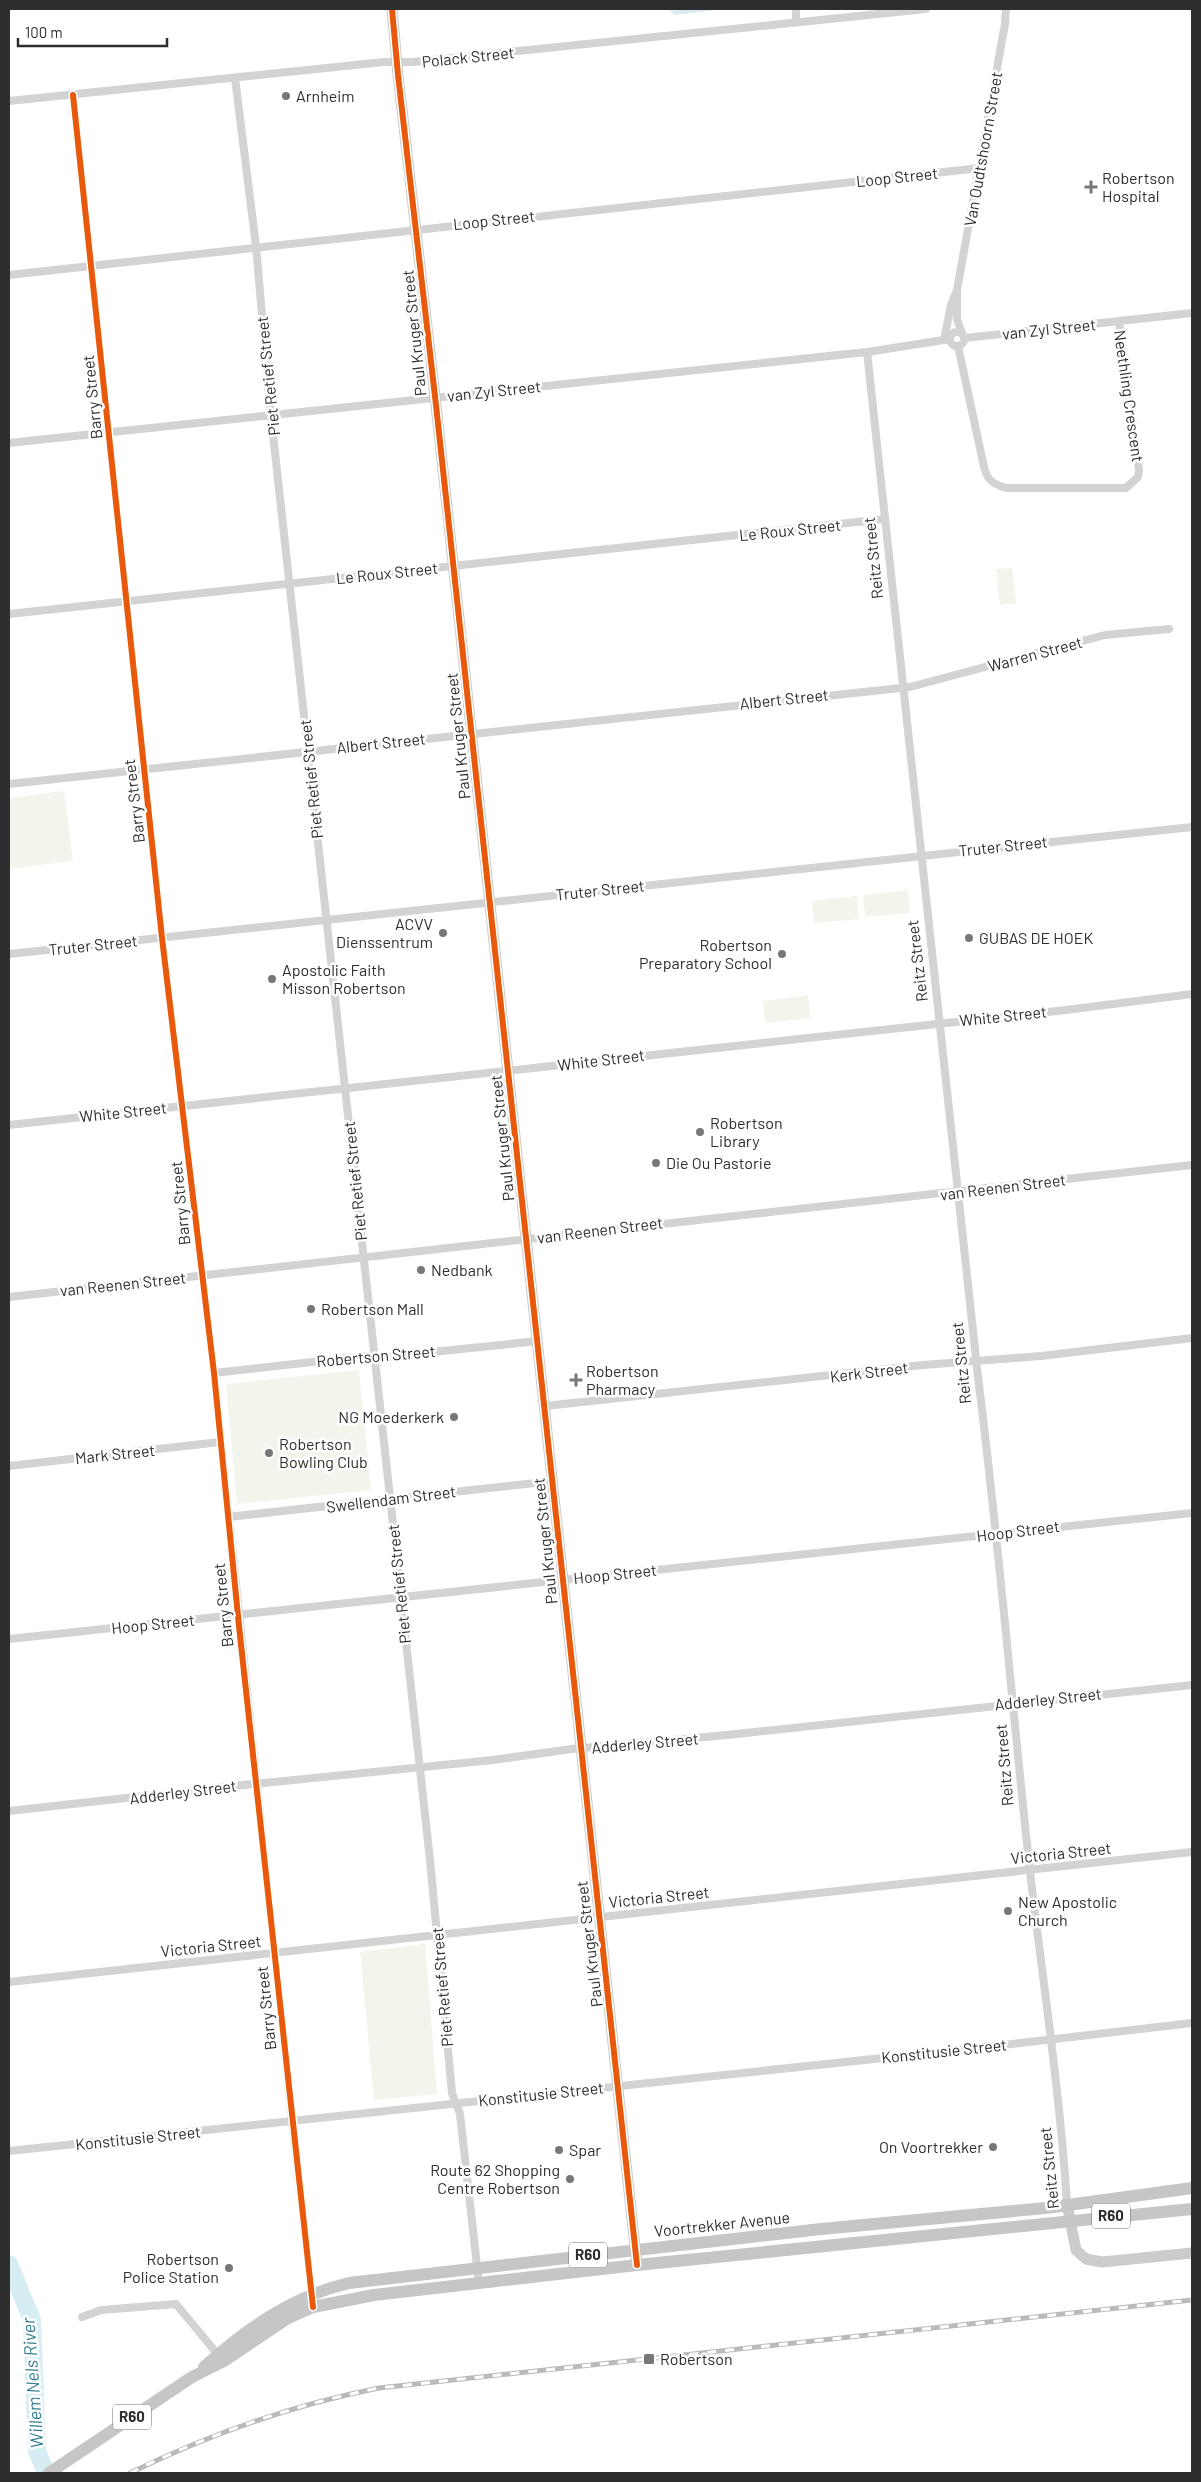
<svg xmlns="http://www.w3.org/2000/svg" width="1201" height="2482" viewBox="0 0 1201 2482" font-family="Barlow,sans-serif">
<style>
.green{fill:#f2f5eb}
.water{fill:#d6eef3}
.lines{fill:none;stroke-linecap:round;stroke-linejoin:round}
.river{stroke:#d6eef3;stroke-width:18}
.street{stroke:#d3d3d3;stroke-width:8}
.secondary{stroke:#ccc;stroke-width:11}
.primary{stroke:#c6c6c6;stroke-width:12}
.rail-casing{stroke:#bababa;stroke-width:5}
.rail{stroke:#fff;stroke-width:3;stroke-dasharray:9;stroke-linecap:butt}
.cycleway-casing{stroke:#fff;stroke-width:9}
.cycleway{stroke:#e8590c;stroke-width:6}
.poi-dot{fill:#777;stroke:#fff;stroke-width:2}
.labels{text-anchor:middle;stroke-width:5;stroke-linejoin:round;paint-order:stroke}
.shield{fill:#fff;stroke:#6d6d6d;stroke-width:1}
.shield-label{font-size:15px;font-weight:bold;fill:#2e2e2e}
.street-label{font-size:16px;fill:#2e2e2e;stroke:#fff}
.poi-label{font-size:16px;fill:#2e2e2e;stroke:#fff;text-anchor:start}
.water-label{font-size:18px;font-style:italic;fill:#347f90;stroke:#fff}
</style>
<rect width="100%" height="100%" fill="#fff"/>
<path class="green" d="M1012,568L1016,603L1000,605L996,569Z
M64,791L73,861L9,869V798Z
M908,890L910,913L865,917L863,895Z
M857,896L859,919L814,923L812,901Z
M808,995L811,1018L765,1023L763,1001Z
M359,1370L371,1490L237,1504L226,1384Z
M425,1944L437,2094L374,2100L360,1952Z"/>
<path class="water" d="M668,9H722L675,15Z"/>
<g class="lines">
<path class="river" d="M9,2264L32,2320L37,2451L46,2473"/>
<path class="street" d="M796,22V9
M235,78L256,246L270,407L430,1860L452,2093L460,2114L479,2284
M73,95L162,938L214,1373L291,2112L312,2298
M9,101L384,62H412L926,9
M9,275L980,168
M957,292V319L962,333
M950 339a7 7 0 1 1 14 0a7 7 0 1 1-14 0Z
M965,338L1192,313
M944,340L951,305L957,290L1005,24L1006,9
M958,346L984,467C987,480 993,484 1006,488H1126L1138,477L1139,470L1119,322
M867,352L978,1377C999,1542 1012,1707 1030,1872C1043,1982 1060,2093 1067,2204
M9,443L867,352L950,339
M9,614L885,519
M9,784L910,687L1105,635L1169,629
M9,954L1192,827
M9,1125L1066,1010L1192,994
M9,1297L1192,1165
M214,1373L365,1356L384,1357L538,1341
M545,1406L923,1365L1041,1356L1192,1338
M9,1466L220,1442
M228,1517L553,1481
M9,1639L1192,1513
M9,1811L243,1785L493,1760L572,1749L727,1735L1192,1685
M9,1982L1192,1852
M9,2151L977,2048L1192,2023
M82,2317L101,2310L176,2304L219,2356"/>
<path class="secondary" d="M392,9L398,75L436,405L637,2265
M1067,2204L1076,2250L1086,2259L1102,2262L1192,2253"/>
<path class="primary" d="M204,2367C246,2329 293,2296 349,2283L821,2229L1046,2208L1192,2188
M49,2473L192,2377L224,2361L288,2318L313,2307L374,2295L637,2265L1192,2209"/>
<defs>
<path id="rail" d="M130,2473C210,2434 292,2405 379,2388L1192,2300"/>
</defs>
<use href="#rail" class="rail-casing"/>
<use href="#rail" class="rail"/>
<defs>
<path id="cycleway" d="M392,9L398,75L436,405L637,2265
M73,95L162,938L214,1373L239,1626L313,2307"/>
</defs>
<use href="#cycleway" class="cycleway-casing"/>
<use href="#cycleway" class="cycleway"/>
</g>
<g class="poi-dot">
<circle cx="286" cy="96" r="5"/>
<path d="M1088.5 179.5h5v5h5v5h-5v5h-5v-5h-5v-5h5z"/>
<circle cx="443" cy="933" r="5"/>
<circle cx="969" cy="938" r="5"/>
<circle cx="782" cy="954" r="5"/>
<circle cx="272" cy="979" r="5"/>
<circle cx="700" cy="1132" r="5"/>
<circle cx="656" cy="1163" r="5"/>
<circle cx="421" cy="1270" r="5"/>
<circle cx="311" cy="1309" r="5"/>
<path d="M573.5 1372.5h5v5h5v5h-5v5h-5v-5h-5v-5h5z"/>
<circle cx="454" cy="1417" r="5"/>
<circle cx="269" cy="1453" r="5"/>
<circle cx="1008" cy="1911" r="5"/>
<circle cx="993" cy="2147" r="5"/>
<circle cx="559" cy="2150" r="5"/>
<circle cx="570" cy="2179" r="5"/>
<circle cx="229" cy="2268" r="5"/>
<rect x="643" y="2353" width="12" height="12" rx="2.5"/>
</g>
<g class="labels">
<g class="shield">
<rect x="1092" y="2203.5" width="38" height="25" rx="4"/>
<rect x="569" y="2242.5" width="38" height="25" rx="4"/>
<rect x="113" y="2404.5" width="38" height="25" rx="4"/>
</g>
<g class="shield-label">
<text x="1111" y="2221">R60</text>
<text x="588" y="2260">R60</text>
<text x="132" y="2422">R60</text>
</g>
<g class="street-label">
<text transform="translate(468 57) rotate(-6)" y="6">Polack Street</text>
<text transform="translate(983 149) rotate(-80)" y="6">Van Oudtshoorn Street</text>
<text transform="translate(897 177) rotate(-6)" y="6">Loop Street</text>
<text transform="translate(494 220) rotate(-6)" y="6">Loop Street</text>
<text transform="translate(1049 329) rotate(-6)" y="6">van Zyl Street</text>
<text transform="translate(414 333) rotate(-96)" y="6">Paul Kruger Street</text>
<text transform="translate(268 376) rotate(-96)" y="6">Piet Retief Street</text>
<text transform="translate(494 391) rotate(-6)" y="6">van Zyl Street</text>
<text transform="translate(1129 396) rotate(82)" y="6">Neethling Crescent</text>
<text transform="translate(92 397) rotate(-96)" y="6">Barry Street</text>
<text transform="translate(790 530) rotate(-6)" y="6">Le Roux Street</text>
<text transform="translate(873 558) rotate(-96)" y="6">Reitz Street</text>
<text transform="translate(387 573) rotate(-6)" y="6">Le Roux Street</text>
<text transform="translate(1035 654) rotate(-15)" y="6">Warren Street</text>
<text transform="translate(784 699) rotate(-6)" y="6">Albert Street</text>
<text transform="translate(458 736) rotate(-96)" y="6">Paul Kruger Street</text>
<text transform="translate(381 743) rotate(-6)" y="6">Albert Street</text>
<text transform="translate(311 779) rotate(-96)" y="6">Piet Retief Street</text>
<text transform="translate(134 801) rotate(-97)" y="6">Barry Street</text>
<text transform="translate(1003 846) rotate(-6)" y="6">Truter Street</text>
<text transform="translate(600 890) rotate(-6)" y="6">Truter Street</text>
<text transform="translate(93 945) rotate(-6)" y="6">Truter Street</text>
<text transform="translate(917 961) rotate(-97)" y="6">Reitz Street</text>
<text transform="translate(1003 1016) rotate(-6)" y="6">White Street</text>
<text transform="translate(601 1060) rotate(-7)" y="6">White Street</text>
<text transform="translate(123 1112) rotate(-6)" y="6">White Street</text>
<text transform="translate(502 1138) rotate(-96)" y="6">Paul Kruger Street</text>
<text transform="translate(355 1181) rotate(-96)" y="6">Piet Retief Street</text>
<text transform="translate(1003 1187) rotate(-7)" y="6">van Reenen Street</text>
<text transform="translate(180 1203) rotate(-96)" y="6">Barry Street</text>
<text transform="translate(600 1230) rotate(-7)" y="6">van Reenen Street</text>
<text transform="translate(123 1284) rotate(-6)" y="6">van Reenen Street</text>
<text transform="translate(376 1356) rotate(-5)" y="6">Robertson Street</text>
<text transform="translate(961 1363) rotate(-96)" y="6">Reitz Street</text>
<text transform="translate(869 1372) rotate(-7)" y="6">Kerk Street</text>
<text transform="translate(115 1454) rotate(-6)" y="6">Mark Street</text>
<text transform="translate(391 1499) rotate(-7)" y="6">Swellendam Street</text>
<text transform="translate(1018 1531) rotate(-7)" y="6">Hoop Street</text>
<text transform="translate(545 1541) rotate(-96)" y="6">Paul Kruger Street</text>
<text transform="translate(615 1574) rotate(-6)" y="6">Hoop Street</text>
<text transform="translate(399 1584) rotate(-96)" y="6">Piet Retief Street</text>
<text transform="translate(223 1605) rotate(-96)" y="6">Barry Street</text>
<text transform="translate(153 1624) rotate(-6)" y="6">Hoop Street</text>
<text transform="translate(1048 1699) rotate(-6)" y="6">Adderley Street</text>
<text transform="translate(645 1743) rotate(-5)" y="6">Adderley Street</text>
<text transform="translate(1004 1765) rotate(-95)" y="6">Reitz Street</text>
<text transform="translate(183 1792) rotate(-7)" y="6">Adderley Street</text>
<text transform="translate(1061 1853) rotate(-6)" y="6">Victoria Street</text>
<text transform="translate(659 1897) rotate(-6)" y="6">Victoria Street</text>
<text transform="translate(589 1944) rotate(-97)" y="6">Paul Kruger Street</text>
<text transform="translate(211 1946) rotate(-6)" y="6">Victoria Street</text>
<text transform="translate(442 1987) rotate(-95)" y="6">Piet Retief Street</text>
<text transform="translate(266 2008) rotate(-96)" y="6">Barry Street</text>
<text transform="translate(944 2051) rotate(-6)" y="6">Konstitusie Street</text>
<text transform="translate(541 2094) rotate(-6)" y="6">Konstitusie Street</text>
<text transform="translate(138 2138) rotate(-6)" y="6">Konstitusie Street</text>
<text transform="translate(1049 2168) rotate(-96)" y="6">Reitz Street</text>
<text transform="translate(722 2224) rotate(-6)" y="6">Voortrekker Avenue</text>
</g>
<g class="poi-label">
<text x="296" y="102">Arnheim</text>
<text x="1102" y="184">Robertson<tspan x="1102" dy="18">Hospital</tspan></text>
<text x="433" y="930" text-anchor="end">ACVV<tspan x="433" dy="18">Dienssentrum</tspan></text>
<text x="979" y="944">GUBAS DE HOEK</text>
<text x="772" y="951" text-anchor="end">Robertson<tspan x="772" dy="18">Preparatory School</tspan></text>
<text x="282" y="976">Apostolic Faith<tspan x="282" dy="18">Misson Robertson</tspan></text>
<text x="710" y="1129">Robertson<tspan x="710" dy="18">Library</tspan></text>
<text x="666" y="1169">Die Ou Pastorie</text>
<text x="431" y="1276">Nedbank</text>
<text x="321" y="1315">Robertson Mall</text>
<text x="586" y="1377">Robertson<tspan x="586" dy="18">Pharmacy</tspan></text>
<text x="444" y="1423" text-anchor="end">NG Moederkerk</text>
<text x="279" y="1450">Robertson<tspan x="279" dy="18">Bowling Club</tspan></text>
<text x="1018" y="1908">New Apostolic<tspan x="1018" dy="18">Church</tspan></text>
<text x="983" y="2153" text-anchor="end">On Voortrekker</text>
<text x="569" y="2156">Spar</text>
<text x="560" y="2176" text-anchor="end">Route 62 Shopping<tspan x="560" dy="18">Centre Robertson</tspan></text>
<text x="219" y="2265" text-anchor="end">Robertson<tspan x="219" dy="18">Police Station</tspan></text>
<text x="660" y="2365">Robertson</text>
</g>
<g class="water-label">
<text transform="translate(33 2383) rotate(-94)" y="6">Willem Nels River</text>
</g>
</g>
<rect width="1201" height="2482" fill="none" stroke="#2e2e2e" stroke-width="20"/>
<path d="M18 38v8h149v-8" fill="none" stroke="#2e2e2e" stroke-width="2.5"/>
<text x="25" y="38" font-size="15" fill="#2e2e2e" stroke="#ffffff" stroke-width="4" paint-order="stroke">100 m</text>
</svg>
